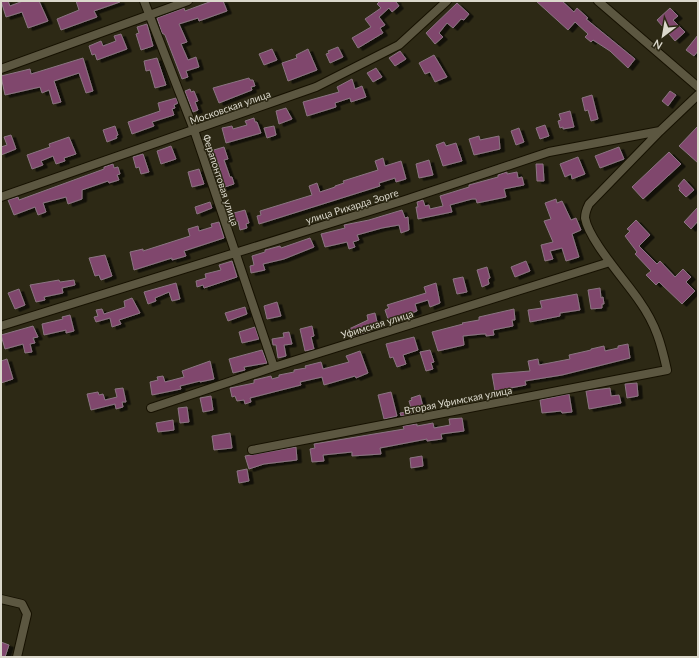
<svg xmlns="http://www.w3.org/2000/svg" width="699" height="658" viewBox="0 0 699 658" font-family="Lato,sans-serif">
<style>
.building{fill:#80476d;stroke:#8b7582;filter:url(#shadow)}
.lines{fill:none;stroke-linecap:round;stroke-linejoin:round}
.minor-casing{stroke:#161101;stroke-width:10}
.minor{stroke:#5c5741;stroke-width:8}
.labels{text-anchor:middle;stroke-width:3;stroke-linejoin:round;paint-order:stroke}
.street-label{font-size:10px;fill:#dbd8cc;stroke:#2d2915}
</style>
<defs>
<filter id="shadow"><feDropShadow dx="4.5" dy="2.5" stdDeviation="0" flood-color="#0009"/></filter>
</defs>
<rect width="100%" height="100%" fill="#2d2915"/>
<path class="building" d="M1,1H8L10,6L23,1H39L48,21L28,28L22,12L6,17Z
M76,1H120V2L94,11L97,17L61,30L57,19L79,10Z
M212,1H223L227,11L199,21L198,18L179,24L187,42L181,44L188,60L196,57L199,67L186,71L188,77L182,79L165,35L162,33L157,18L184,8L185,11Z
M380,1H397L396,2L399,6L392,12L389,8L379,17L385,25L380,28L383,33L358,48L352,38L371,27L365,19L381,8L377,4Z
M536,1H562L574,12L577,8L588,18L586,19L635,59L628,68L610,51L593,40L591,42L585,37L588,34L575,22L568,30Z
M457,3L469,14L464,20L461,19L453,28L447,23L439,33L443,37L435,44L426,33Z
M670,8L678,16L673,20L685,32L675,41L657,20Z
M147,24L153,46L141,50L136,34L139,33L137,27Z
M121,34L127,49L97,60L95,54L92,55L89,46L101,41L103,46L116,41L114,36Z
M698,35V51L694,56L686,50Z
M338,47L343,57L330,63L326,54L329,53L328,51Z
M272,49L277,60L264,65L259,54Z
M308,49L317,70L288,81L282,63L297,58L296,55Z
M400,51L406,59L395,66L389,58Z
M434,55L447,77L435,82L430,72L425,74L419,63Z
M83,58L93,91L86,93L79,73L54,81L61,102L53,104L49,90L42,93L40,87L5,95L1,76L30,69L31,74Z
M157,58L166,85L155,88L150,70L146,71L144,61Z
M376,68L382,77L373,82L367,73Z
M249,78L250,80H253L255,86L251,87L252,90L219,103L213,88Z
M352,79L355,89L362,86L366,97L351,102L350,98L335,103L336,107L307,116L303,102L339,92L337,87Z
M190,89L191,92L194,91L198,101L195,102L198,110L193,112L185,91Z
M670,91L676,95L668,106L662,101Z
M592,95L598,119L591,121L588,110L585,111L582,98Z
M176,98L178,103L174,105L175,108L172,109L174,115L152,122L154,126L132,134L128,122L160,111L158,103Z
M286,108L292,119L279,124L276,111Z
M570,111L574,127L563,129V127L560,128L558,121L561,120L559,114Z
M254,118L255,122H257L261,133L226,143L222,128L232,126L233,129L247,125L245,121Z
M545,125L549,136L540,139L536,128Z
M115,126L118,135L116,136L117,138L107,142L103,130Z
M274,126L276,135L267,138L264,128Z
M698,126V163L679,146Z
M519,128L524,142L516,145L511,131Z
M11,135L16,149L1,155V147L7,145L4,137Z
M479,136L480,140L499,136L500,149L474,155L469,139Z
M69,137L76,154L64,158L65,161L56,164L53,156L41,161L43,165L32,169L27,155L50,147L49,144Z
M444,142L446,146L456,143L462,161L443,166L436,145Z
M171,146L176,159L161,164L157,151Z
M224,147L228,159L224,160L230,177H232L234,184L222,188L221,182L223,181L218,162L211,164L207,152Z
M619,147L624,159L600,168L595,156Z
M669,152L681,164L643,199L632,187Z
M143,154L149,172L141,174L139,167L136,168L133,157Z
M578,157L585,174L572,179L571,174L565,177L560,164Z
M383,158L385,166L401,161L406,179L396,182L395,178L379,183L380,186L259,224L257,216L261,215L260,211L312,195L309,186L317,183L320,192L335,187V186L344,183L343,181L378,170L375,161Z
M429,160L433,175L419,178L416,164Z
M113,164L114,168L118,167L120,174L117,175L119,180L109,183L108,181L82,190V199L68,204L66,197L43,203L46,212L38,215L35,207L14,215L8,200L18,197L19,200L104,169V167Z
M536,164H543L544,181H537Z
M199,169L204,184L192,187L188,172Z
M507,172V174L517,172L518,178L522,177L524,185L504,189L506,197L477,203L476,199H472L450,205L452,212L418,219L416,207H418L417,202L423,200L425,206L429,205L430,209L443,206L440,196L469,187V185L498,177V175Z
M684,179L694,190L686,197L679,190L680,188L678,186Z
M556,199L557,203L562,201L571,220L576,218L581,230L572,234L579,257L566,261L562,248L550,251L553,259L545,261L541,245L553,242L544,221L551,219L545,203Z
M210,202L212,208L197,214L195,207Z
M698,207V221L691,229L684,222Z
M245,210L249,223L246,224L247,228L240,230L238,221L233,222L230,214Z
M402,210L405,218L408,217L409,230L401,233L399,225L382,228L357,235L359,240L353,242L355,247L349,249L347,242L325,247L321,234L345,228L344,225L369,220Z
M636,220L650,235L639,246L657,264L660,261L675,277L683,269L691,277L686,282L695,291L682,304L659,282L656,285L646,275L651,271L635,254L637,252L625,236L630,231L627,229Z
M219,222L224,238L184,251L186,256L172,260V258L134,270L130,252L143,249V251L190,236L188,229L198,226L199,231L212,227L211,224Z
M310,238L314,247L284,259L263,264L265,270L251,273L250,266L254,265L252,256L265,252V250L280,246L281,248Z
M105,255L112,276L101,280L99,275L95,276L89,258Z
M232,261L237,277L204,288L203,285L197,287L196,281L206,278L205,274L221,270L219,265Z
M526,261L530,271L515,277L511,267Z
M487,267L490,278L488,279L489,284L482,287L477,270Z
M463,277L467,292L457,294L453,279Z
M59,280L60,282L74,280L75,285L62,288L63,293L44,297L45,300L36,302L30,285Z
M176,283L180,299L172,301L169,292L155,298L156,301L148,304L144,292Z
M436,283L440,303L430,307L428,300L415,304L417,311L389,322L385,310L389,308L387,305L426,293L424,287Z
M600,288L601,298L603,297L604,304H602V308L591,309L588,290Z
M19,289L25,305L15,309L8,293Z
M577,294L580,310L560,313V316L530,322L528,310L542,308L540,301Z
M132,298L140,313L119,320L121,324L112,327L110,318L96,322L94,317L98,316L96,310L102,309L104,314L125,307L124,301Z
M277,302L281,316L267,319L264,306Z
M245,307L247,314L228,321L225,313Z
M514,309L515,320H512L513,326L493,330L494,335L486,336V334H482L463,336L464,345L438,351L432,332L463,324L462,323L479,320V317Z
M375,313L378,326L370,328L371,331L351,337L349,329L368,320L367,315Z
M70,315L74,331L66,333V330L44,335L42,324L63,319L62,317Z
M33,326L38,337L33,338L35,343L30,344L32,352L25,353L23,344L5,349L1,335Z
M312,326L314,336L311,337L314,349L305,351L300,329Z
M255,327L259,339L242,343L239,332Z
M289,332L292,344L284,345L286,356L278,358L276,345H273L272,339L284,337L283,333Z
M414,337L418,350L403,355L406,364L397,367L393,357L390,358L386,344Z
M628,344L630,358L562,375L525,381L526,385L495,391L492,374L530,371L528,361L538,359L539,365L570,359L569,355L591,350V349L604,346L605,351L618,348V346Z
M262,350L267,363L244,367L245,370L233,373L229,359Z
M430,350L434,362L431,363L433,369L426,371L420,352Z
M360,351L368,373L356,378L355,376L324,385L322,377L300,382L301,385L250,398L251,402L245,404L244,400L237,401L235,396L232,397L230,388L254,383V380L271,376L272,379L279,377V375L294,372V370L306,368L305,366L321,362L323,369L349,362L346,356Z
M7,359L13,379L1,383V361Z
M210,361L214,379L200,382V381L180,386L181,389L152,395L150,382L158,380L157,377L163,376L165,382L184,377L182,371Z
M637,383L638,396L627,398L625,384Z
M123,388L126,402H122L123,407L116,409L115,404L91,410L87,394L98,392L99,395L103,394L105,400L117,397L115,389Z
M610,388L611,396L619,395L621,403L589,409L586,391Z
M391,392L397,416L384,419L378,395Z
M569,394L572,412L562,413L561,411L542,413L540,400Z
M420,395L424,411L401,416L400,413L412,411L409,401L412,400L411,398Z
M211,396L213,410L203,412L200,398Z
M187,407L189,422L180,423L178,408Z
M462,418L464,431L441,434L442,439L427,441V439L380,448L381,454L352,456V452L323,455L324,461L312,462L310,449L315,448L314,444L404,429L403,426L417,424V426L433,423L434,428L450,425L449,419Z
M173,420L174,430L158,432L156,423Z
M230,433L232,448L214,450L212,436Z
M296,447L297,460L264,464L249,469L245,456Z
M422,456L423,466L411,468L410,458Z
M247,469L249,481L239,483L237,471Z
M1,642L9,645L5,657H1Z"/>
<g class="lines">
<defs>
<path id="minor" d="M144,1L194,130L274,367
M598,1L698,87
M1,69L188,1
M1,197L316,87L399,45L447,1
M1,326L405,200L549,152L660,131L698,95
M151,408L274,367L610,262
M252,450L667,370C661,343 656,325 640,302C627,282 589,241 585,218C585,214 587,208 589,204L660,131
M1,599L22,604L27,614L17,657"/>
</defs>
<use href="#minor" class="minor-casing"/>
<use href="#minor" class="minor"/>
</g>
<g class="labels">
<g class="street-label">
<text transform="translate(230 107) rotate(-19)" y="4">Московская улица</text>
<text transform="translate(221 180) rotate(72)" y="4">Ферапонтовая улица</text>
<text transform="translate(352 206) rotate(-17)" y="4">улица Рихарда Зорге</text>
<text transform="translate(377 324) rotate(-17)" y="4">Уфимская улица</text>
<text transform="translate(458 400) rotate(-11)" y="4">Вторая Уфимская улица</text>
</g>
</g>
<rect width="699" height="658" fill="none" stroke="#dbd8cc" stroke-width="4"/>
<g transform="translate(663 36) rotate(211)" stroke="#2d2915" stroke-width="3" paint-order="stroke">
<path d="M0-3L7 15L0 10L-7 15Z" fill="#dbd8cc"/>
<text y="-6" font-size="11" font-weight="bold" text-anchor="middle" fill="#dbd8cc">N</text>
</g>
</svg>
